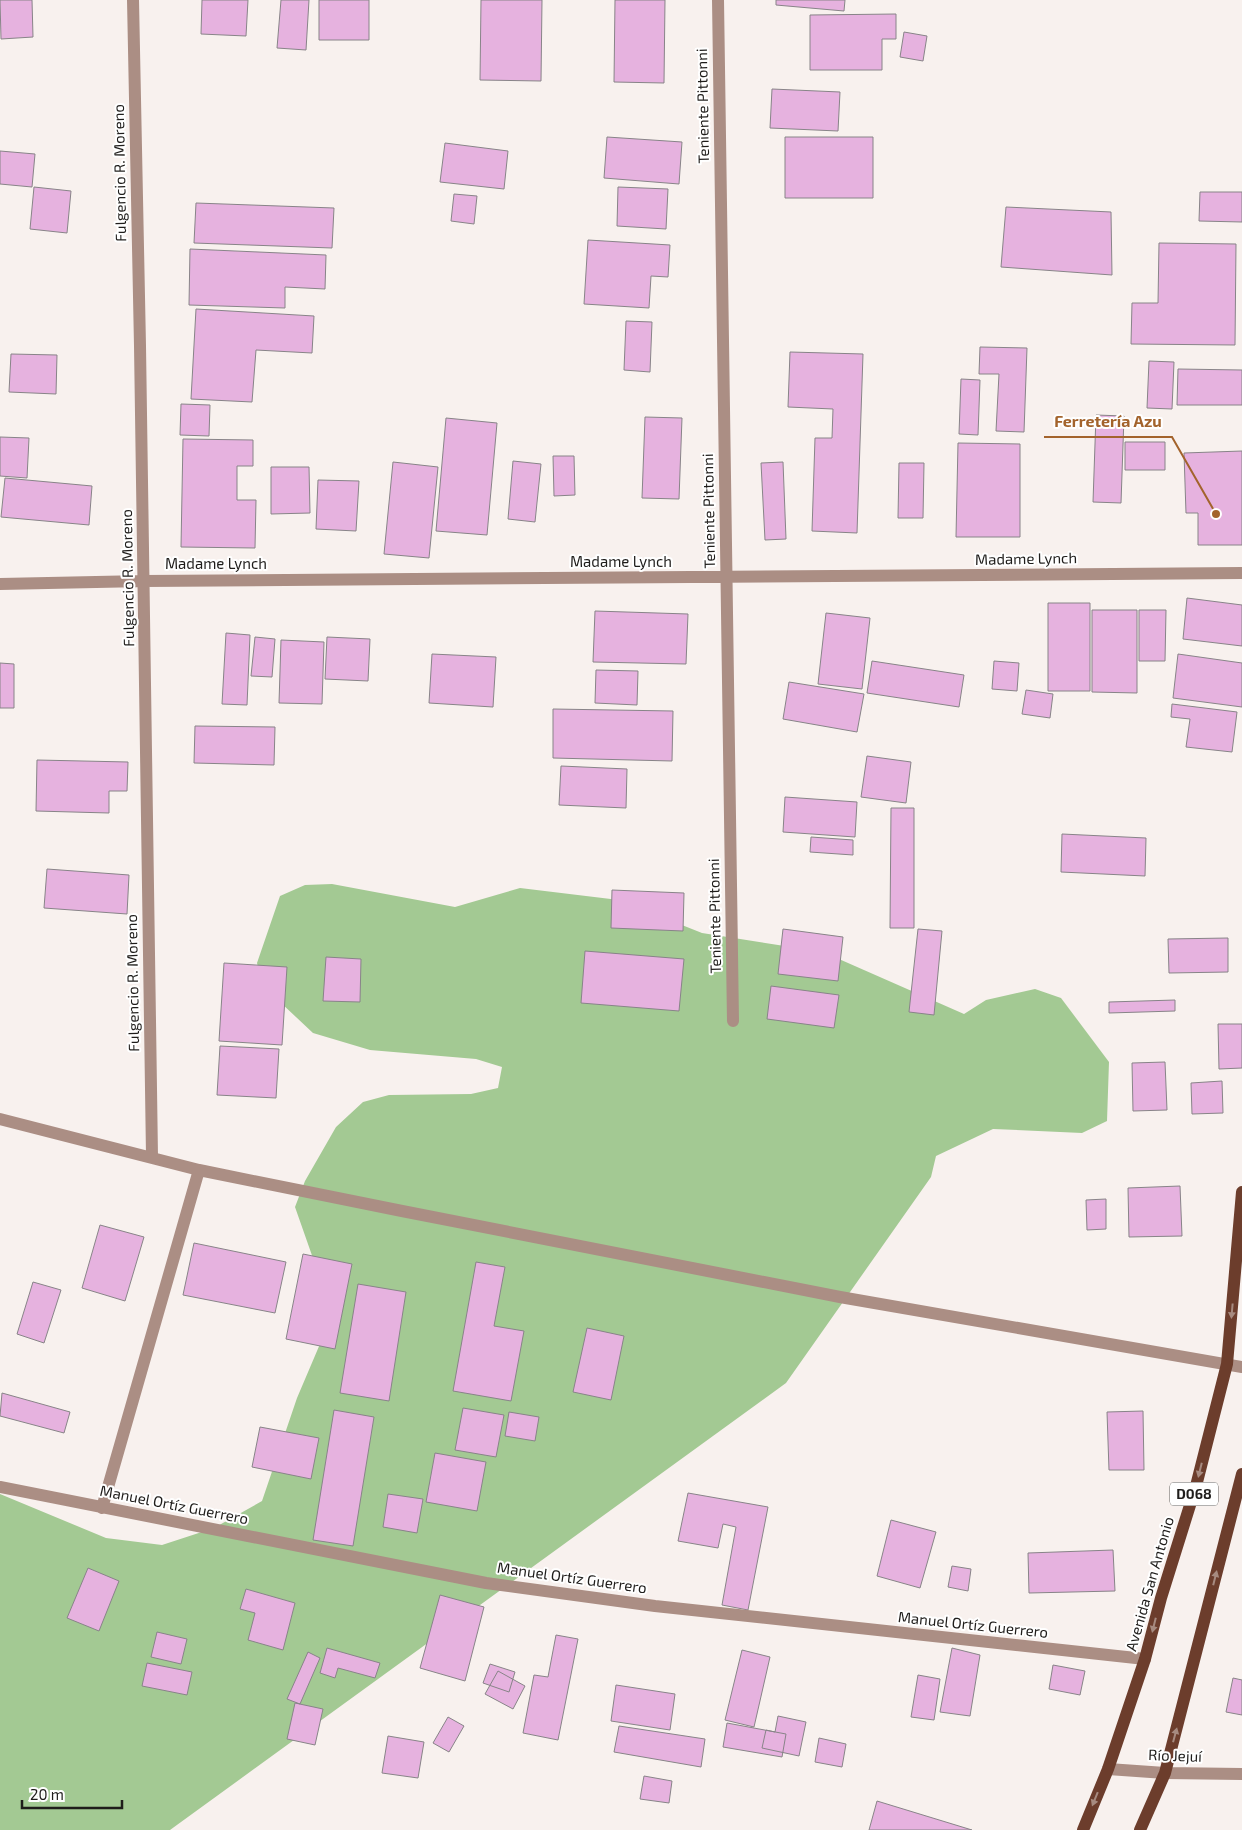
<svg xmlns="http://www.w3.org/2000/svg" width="1242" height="1830" viewBox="0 0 1242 1830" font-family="'Exo 2',sans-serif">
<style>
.forest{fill:#a3c993}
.building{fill:#e6b2df;stroke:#888488}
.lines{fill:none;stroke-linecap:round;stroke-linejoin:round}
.minor{stroke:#ab8e84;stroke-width:12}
.major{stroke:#6c3d2c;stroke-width:12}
.oneway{fill:#a78b80}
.labels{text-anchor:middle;stroke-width:4;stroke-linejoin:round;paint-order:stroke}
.shield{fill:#fff;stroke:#62615f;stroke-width:1}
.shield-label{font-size:14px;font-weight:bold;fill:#1f1d1b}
.street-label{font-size:15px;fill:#1f1d1b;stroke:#fff}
.leader{fill:none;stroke:#a3632c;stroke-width:2}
.callout-dot{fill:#a3632c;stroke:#fff;stroke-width:2}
.callout-label{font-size:16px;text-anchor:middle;font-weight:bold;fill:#a3632c;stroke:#fff;stroke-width:4;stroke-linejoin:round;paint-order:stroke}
</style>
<rect width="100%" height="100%" fill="#f8f1ee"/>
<path class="forest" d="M332,884L455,907L520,888L619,900L702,933L823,952L964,1014L986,1000L1035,989L1061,998L1109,1062L1107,1121L1082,1133L993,1129L936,1156L931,1177L786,1383L170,1830H0V1494L106,1538L162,1545L214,1528L262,1501L297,1398L337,1304L328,1301L295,1207L305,1181L336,1127L363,1102L389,1095L471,1094L498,1088L502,1067L476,1059L370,1050L313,1033L263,986L257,963L280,896L305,885Z"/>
<path class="building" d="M0,0H32L33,37L1,39Z
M202,0H248L246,36L201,34Z
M281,0H309L306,50L277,48Z
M319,0H369V40H319Z
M481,0H542L541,81L480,80Z
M615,0H665L664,83L614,82Z
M776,0H845L844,11L776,5Z
M896,14V39H882V70H810V15Z
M904,32L927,36L923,61L900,57Z
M772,89L840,92L838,131L770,128Z
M607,137L682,142L679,184L604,178Z
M785,137H873V198H785Z
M445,143L508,151L504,189L440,182Z
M0,151L35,154L32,187L0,184Z
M34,187L71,191L67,233L30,229Z
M618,187L668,189L666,229L617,226Z
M1200,192H1242V222L1199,221Z
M454,194L477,196L474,224L451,221Z
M196,203L334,208L332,248L194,243Z
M1006,207L1111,212L1112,275L1001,267Z
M588,240L670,245L668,277L651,276L649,308L584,304Z
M1159,243L1236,244L1235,345L1131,344L1132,303H1158Z
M190,249L326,255L325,289L285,287V308L189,305Z
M196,309L314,316L312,353L256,350L252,402L191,399Z
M626,321L652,322L650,372L624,370Z
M980,347L1027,348L1024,432L996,431L999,374H979Z
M790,352L863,354L857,533L812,531L815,438H832L833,409L788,407Z
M11,354L57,355L56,394L9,392Z
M1149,361L1174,362L1172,409L1147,408Z
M1178,369L1242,370V405H1177Z
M961,379L980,380L978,435L959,434Z
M181,404L210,405L209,436L180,435Z
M1096,415L1124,416L1121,503L1093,502Z
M645,417L682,418L679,499L642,498Z
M446,418L497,423L487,535L436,531Z
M0,437L29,438L27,478L0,476Z
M183,439L253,440V466H237V500H256L255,548L181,547Z
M1125,442H1165V470H1125Z
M958,443L1020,444V537H956Z
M1242,451V545H1198V513H1186L1184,453Z
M553,456H574L575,495L554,496Z
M513,461L541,464L535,522L508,519Z
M393,462L438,467L429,558L384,554Z
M783,462L786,539L765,540L761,463Z
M899,463H924L923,518H898Z
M271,467H309L310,513L271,514Z
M5,478L92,486L89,525L1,517Z
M318,480L359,481L356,531L316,529Z
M1187,598L1242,605V646L1183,639Z
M1048,603H1090V691H1048Z
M1092,610H1137V693L1092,692Z
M1139,610H1166L1165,661H1139Z
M595,611L688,614L686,664L593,662Z
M826,613L870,618L862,689L818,684Z
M226,633L250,635L247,705L222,704Z
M255,637L275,639L272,677L251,676Z
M327,637L370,639L368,681L325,679Z
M281,640L324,642L322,704L279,703Z
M432,654L496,657L493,707L429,703Z
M1178,654L1242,663V707L1173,698Z
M872,661L964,675L959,707L867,693Z
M994,661L1019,663L1017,691L992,689Z
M0,663L14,664V708H0Z
M596,670L638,671L637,705L595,703Z
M789,682L864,694L857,732L783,719Z
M1026,690L1053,694L1050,718L1022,714Z
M1172,704L1237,712L1232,752L1186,747L1190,719L1171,717Z
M553,709L673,711L672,761L553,758Z
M195,726L275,727L274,765L194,763Z
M867,756L911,762L906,803L861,797Z
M37,760L128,762L127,791H109V813L36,811Z
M561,766L627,769L626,808L559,805Z
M785,797L857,802L855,837L783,832Z
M891,808H914V928H890Z
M1062,834L1146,838L1145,876L1061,872Z
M811,837L853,840V855L810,852Z
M47,869L129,875L127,914L44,908Z
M612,890L684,893L683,931L611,928Z
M783,929L843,937L838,981L778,974Z
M918,929L942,931L934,1015L909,1012Z
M1228,938V972L1169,973L1168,939Z
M585,951L684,959L679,1011L581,1003Z
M326,957L361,959L360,1002L323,1001Z
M224,963L287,967L282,1045L219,1041Z
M771,986L839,995L834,1028L767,1019Z
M1175,1000V1011L1109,1013V1002Z
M1218,1024H1242V1068L1219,1069Z
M220,1046L279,1049L276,1098L217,1095Z
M1165,1062L1167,1110L1133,1111L1132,1063Z
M1222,1081L1223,1113L1192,1114L1191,1083Z
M1180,1186L1182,1236L1129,1237L1128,1188Z
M1106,1199V1229L1087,1230L1086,1200Z
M100,1225L144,1237L125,1301L82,1288Z
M194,1243L286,1262L275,1313L183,1295Z
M303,1254L352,1264L335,1349L286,1339Z
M476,1262L505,1267L494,1326L524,1331L511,1401L453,1391Z
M33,1282L61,1290L44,1343L17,1334Z
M358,1284L406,1292L389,1401L340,1393Z
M587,1328L624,1336L611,1400L573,1392Z
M2,1393L70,1412L64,1433L0,1416Z
M463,1408L504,1415L496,1457L455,1450Z
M334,1410L374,1417L353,1546L313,1540Z
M1143,1411L1144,1470H1109L1107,1412Z
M509,1412L539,1417L535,1441L505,1436Z
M260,1427L319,1438L311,1479L252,1467Z
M435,1453L486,1462L477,1511L426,1502Z
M688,1493L768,1507L748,1610L722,1605L736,1527L723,1524L718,1548L678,1541Z
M388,1494L423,1499L417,1533L383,1527Z
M891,1520L936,1532L920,1588L877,1576Z
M1113,1550L1115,1591L1029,1593L1028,1553Z
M952,1566L971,1569L968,1591L948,1587Z
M88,1568L119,1581L99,1631L67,1618Z
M246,1589L295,1603L283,1650L248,1640L255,1613L240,1609Z
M440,1595L484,1607L465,1681L420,1668Z
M157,1632L187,1639L181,1664L151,1657Z
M556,1635L578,1639L558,1740L523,1733L534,1675L548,1677Z
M327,1648L380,1663L375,1678L338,1668L335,1678L320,1673Z
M952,1648L980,1655L970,1716L940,1712Z
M742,1650L770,1657L754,1727L725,1720Z
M308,1652L320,1658L300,1704L287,1699Z
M147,1663L192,1672L187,1695L142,1686Z
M490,1664L515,1672L509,1692L483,1683Z
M1053,1665L1085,1671L1080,1695L1049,1689Z
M498,1671L525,1686L513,1709L485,1694Z
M918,1675L940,1679L934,1720L911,1717Z
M1233,1678L1242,1680V1715L1226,1712Z
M616,1685L675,1694L670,1730L611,1721Z
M295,1703L323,1709L315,1745L287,1739Z
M778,1716L806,1722L799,1756L762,1748L766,1730L775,1732Z
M448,1717L464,1726L449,1752L433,1743Z
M727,1723L786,1734L782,1757L723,1747Z
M619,1726L705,1739L701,1767L614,1752Z
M388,1736L424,1742L418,1778L382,1773Z
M819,1738L846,1744L842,1767L815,1762Z
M644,1776L672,1781L669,1803L640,1799Z
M877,1801L972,1830H869Z"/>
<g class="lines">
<path class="minor" d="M133,0L140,346L152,1156
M718,0L733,1021
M0,584L144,581L1242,573
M0,1119L199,1170L402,1211L840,1297L1242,1367
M0,1487L486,1583L655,1606L1145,1659
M102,1508L199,1170
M1108,1769L1165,1773L1242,1774"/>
<path class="major" d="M1083,1830L1108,1769L1145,1659L1161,1598L1196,1486L1227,1364L1242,1192
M1140,1830L1165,1773L1242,1474"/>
</g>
<defs><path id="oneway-solid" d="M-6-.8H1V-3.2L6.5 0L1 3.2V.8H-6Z" transform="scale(1.25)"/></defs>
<g class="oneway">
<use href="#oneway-solid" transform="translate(1232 1311) rotate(95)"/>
<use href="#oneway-solid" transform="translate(1200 1470) rotate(104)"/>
<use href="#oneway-solid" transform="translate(1215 1578) rotate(-76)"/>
<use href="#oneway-solid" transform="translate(1154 1625) rotate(104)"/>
<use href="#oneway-solid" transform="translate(1175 1735) rotate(-75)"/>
<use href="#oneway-solid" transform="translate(1095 1799) rotate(112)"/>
</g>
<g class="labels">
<rect class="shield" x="1170" y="1482.5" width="48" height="23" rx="4"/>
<g class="shield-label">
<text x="1194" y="1499">D068</text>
</g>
<g class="street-label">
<text transform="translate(703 106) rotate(-91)" y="5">Teniente Pittonni</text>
<text transform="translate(120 173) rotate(-91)" y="5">Fulgencio R. Moreno</text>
<text transform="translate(709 511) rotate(-91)" y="5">Teniente Pittonni</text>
<text transform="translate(1026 559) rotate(-1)" y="5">Madame Lynch</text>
<text x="621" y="567">Madame Lynch</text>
<text x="216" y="569">Madame Lynch</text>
<text transform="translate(128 578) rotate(-91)" y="5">Fulgencio R. Moreno</text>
<text transform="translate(715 916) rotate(-91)" y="5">Teniente Pittonni</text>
<text transform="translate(133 983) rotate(-91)" y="5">Fulgencio R. Moreno</text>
<text transform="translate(174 1505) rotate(11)" y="5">Manuel Ortíz Guerrero</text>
<text transform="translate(572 1578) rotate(8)" y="5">Manuel Ortíz Guerrero</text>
<text transform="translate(1150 1584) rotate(-74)" y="5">Avenida San Antonio</text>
<text transform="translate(973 1625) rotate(6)" y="5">Manuel Ortíz Guerrero</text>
<text transform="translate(1175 1756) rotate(2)" y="5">Río Jejuí</text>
</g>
</g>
<path class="leader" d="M1216 514L1172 437H1044"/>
<circle class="callout-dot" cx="1216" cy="514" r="5"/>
<g class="callout-label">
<text x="1108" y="427">Ferretería Azu</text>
</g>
<path d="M22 1800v8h100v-8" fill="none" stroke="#1f1d1b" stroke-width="2.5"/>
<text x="30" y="1800" font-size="15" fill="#1f1d1b" stroke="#ffffff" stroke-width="4" paint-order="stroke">20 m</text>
</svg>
